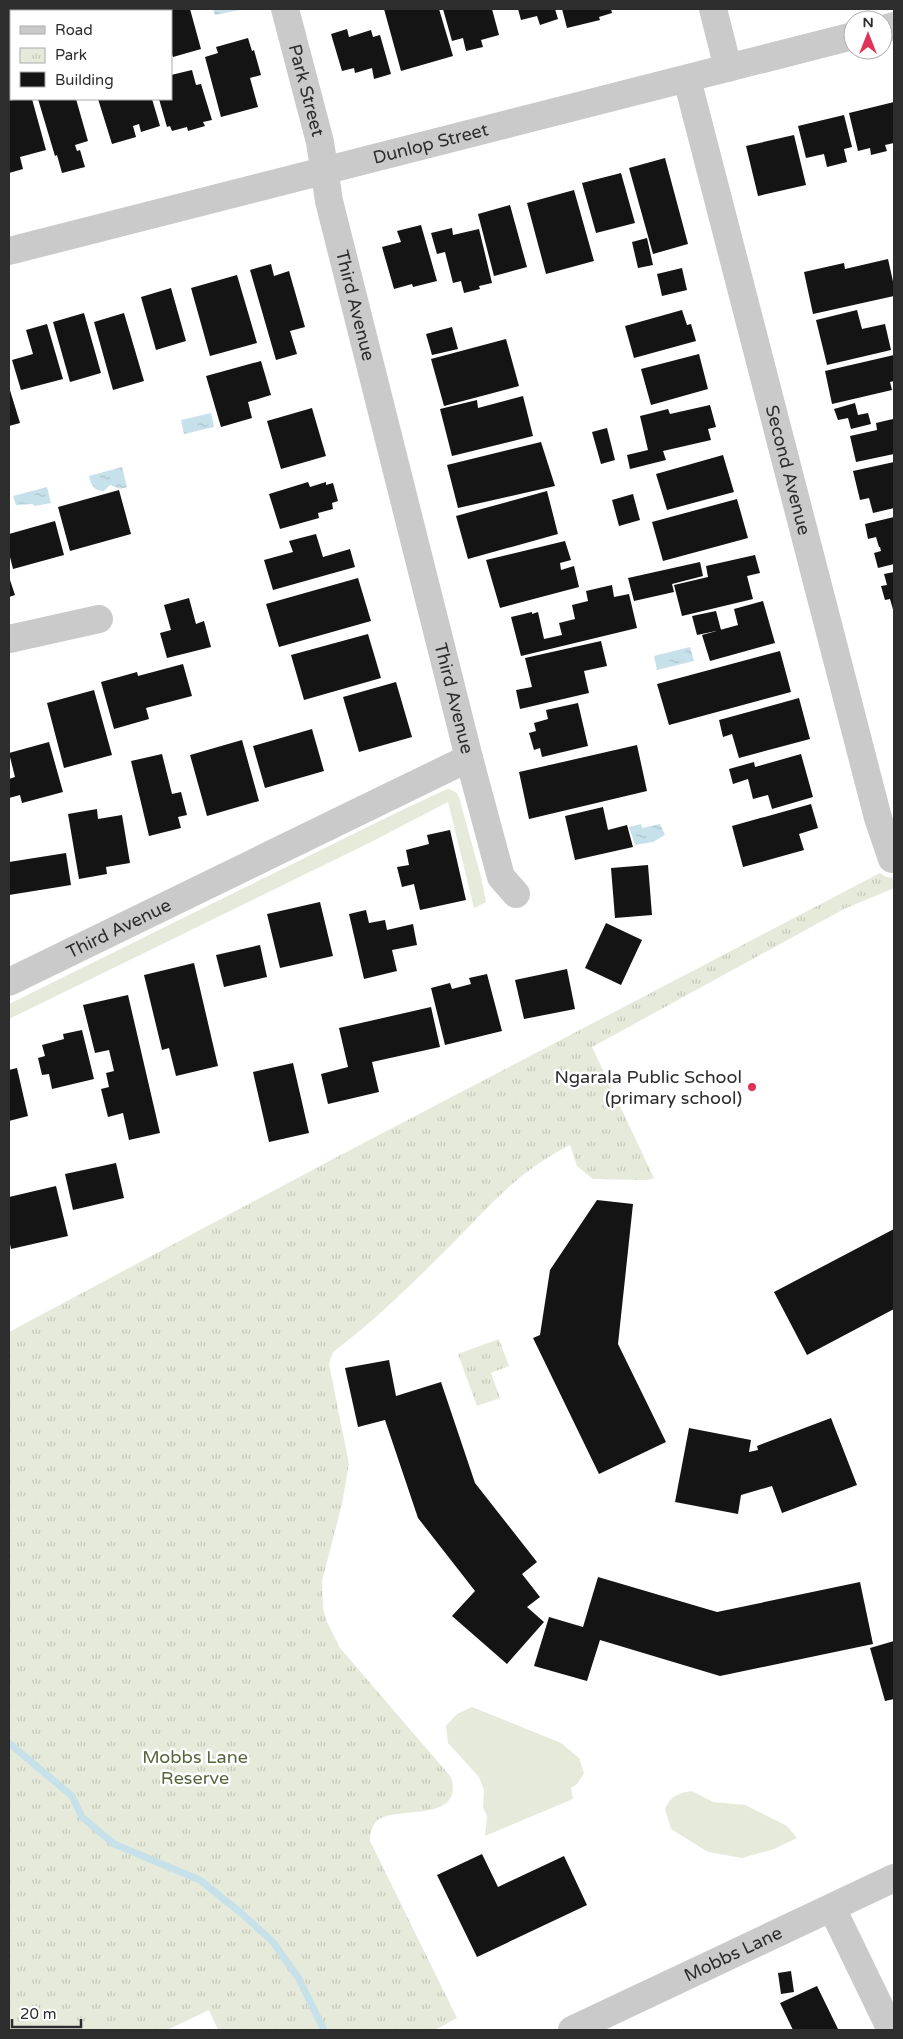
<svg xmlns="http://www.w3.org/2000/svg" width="903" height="2039" viewBox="0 0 903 2039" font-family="'Varela Round',sans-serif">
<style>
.grass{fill:#e5eada}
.park{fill:url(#park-tufts)}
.water{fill:url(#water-ripples)}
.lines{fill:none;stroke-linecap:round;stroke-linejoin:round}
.stream{stroke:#c7e1ea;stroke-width:7}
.building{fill:#141414}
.minor{stroke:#cacaca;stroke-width:28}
.poi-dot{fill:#df3457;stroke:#fff;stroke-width:2}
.labels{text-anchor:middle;stroke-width:5;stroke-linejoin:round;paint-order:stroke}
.street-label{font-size:18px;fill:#2d2d2d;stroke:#fff}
.poi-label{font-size:18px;fill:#2d2d2d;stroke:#fff;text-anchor:end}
.park-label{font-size:18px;fill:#55663c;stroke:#fff}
</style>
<defs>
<pattern id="park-tufts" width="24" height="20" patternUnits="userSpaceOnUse" patternTransform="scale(1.25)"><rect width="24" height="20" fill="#e5eada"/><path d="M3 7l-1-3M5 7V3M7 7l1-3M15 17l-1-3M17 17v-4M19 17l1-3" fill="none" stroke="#c5c9bb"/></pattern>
<pattern id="water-ripples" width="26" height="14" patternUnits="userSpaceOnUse" patternTransform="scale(1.25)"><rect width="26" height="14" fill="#c7e1ea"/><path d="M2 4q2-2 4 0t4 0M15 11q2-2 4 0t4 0" fill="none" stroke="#abc1c9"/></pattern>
</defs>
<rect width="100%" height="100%" fill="#fff"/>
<path class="grass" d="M449,789L457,793L459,797L481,877L486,902L474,908L448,802L371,842L9,1019V1004L400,811L445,790Z
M472,1707L561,1743L579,1758L584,1773L578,1783L571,1788L573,1799L485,1836L487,1816L483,1807L484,1790L479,1777L448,1743L446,1726L457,1714Z
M692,1791L713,1802L745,1805L787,1826L797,1838L774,1849L742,1858L708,1852L671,1829L665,1809C671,1796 678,1793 692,1791Z"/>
<path class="park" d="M880,873L886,877L894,878V888L844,909L592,1047L654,1178L648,1180L593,1179L577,1166L570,1145C520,1170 492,1203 454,1242C415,1281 377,1319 333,1352L329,1364L349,1464L342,1504L322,1581L323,1608L327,1622L340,1648L451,1777C464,1821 404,1807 381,1818C372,1822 370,1833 370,1841L457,2018L435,2030H218L209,2010L167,2030H9V1332L333,1159Z
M499,1339L509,1366L491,1373L500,1398L477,1406L458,1354Z"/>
<path class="water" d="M213,9H245L215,15Z
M211,413L214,427L184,434L181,420Z
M122,467L127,487L120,489L110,485L104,491C94,491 91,485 89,476Z
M47,487L51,503L35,506L32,504L16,505L13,496Z
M690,647L694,661L657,670L654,656Z
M641,824L642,828L660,824L665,835L653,842L635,845L629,827Z"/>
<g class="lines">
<path class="stream" d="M9,1743L72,1796L82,1817L114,1844L200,1880L241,1913L273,1942L299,1979L324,2030"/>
</g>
<path class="building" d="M174,9H190L201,49L173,57L171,52V11H167Z
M384,9H439L453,56L401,71Z
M443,9H492L499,35L481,40L483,47L466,51L463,38L452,41Z
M518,9H555L558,19L540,25L537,16L521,20Z
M562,9H611L612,13L599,17L600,20L567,28Z
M347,29L349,37L371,30L373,37L380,35L391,74L374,79L372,68L355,73L354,68L342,71L331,34Z
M248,38L252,51L254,50L261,75L250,78L258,107L221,117L205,57L218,53L216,47Z
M192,70L196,85L201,84L212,120L203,122L205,126L188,131L187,127L172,131L170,126L167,127L159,99H171V75Z
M9,96L11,101L13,99H32L46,150L20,157L23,169L9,173Z
M38,99H76L88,141L75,145L77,151L80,150L85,167L62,173L57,155L55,156Z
M98,99H152L160,126L141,132L139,124L133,126L136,137L112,144Z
M894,102V143L885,145L887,151L871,155L870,148L858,151L849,113Z
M844,115L852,147L844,149L847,162L827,167L824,154L806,158L798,126Z
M794,135L806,185L758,196L746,146Z
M665,158L688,244L653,254L629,168Z
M621,173L635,223L596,233L582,183Z
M574,190L594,261L546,274L527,203Z
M510,205L527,267L494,276L478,214Z
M421,225L437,281L413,287L412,284L394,289L382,247L401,242L397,231Z
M452,228L453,235L479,229L492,283L479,286L480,289L464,293L461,281L453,283L445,252L437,254L431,233Z
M647,238L653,265L638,268L632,242Z
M888,259L894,286V296L813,314L804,272L844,263L845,269Z
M271,264L274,276L289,271L305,327L290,331L297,354L276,360L250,270Z
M682,268L687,290L662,296L657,274Z
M237,275L257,343L210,356L191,288Z
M171,288L186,341L156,350L141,297Z
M682,310L687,325L691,324L696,341L634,358L625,326Z
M857,310L862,329L885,324L891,350L827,365L816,320Z
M84,313L101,373L70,382L53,322Z
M124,313L144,381L113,390L94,322Z
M47,324L63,379L21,390L12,360L33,354L26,330Z
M452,327L458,349L432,355L426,334Z
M506,339L519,386L444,406L431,359Z
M699,354L708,389L651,405L641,369Z
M894,355V381L890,382L892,390L832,404L825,371Z
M261,361L271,395L248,402L252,418L221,427L206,376Z
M9,387L20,423L9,426Z
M523,396L533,436L452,456L440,409L477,400L478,408Z
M855,403L858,415L868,413L871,424L851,429L848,418L838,420L834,409Z
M710,405L716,427L708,429L711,440L663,451L666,460L630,469L627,455L648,450L640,416L668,409L670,414Z
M312,408L326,456L281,469L267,421Z
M893,419L894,454L856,462L850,436L877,430L876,423Z
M607,428L615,460L601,464L592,432Z
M541,442L555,486L458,508L447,465Z
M723,455L734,492L667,510L656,474Z
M894,462V493H893L894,508L873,513L869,498L860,500L853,471Z
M308,482L310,487L326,482V485L333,483L338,501L332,503L333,509L318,513L319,518L280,529L269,494Z
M119,490L131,534L70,551L58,507Z
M547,491L558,534L468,559L456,516Z
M633,494L640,520L619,526L612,500Z
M737,499L748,538L663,561L652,522Z
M894,517V564L878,568L874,553L881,551L880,547H879L876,537L868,539L865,524Z
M55,521L64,555L13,569L9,553V534Z
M316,534L323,557L350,549L355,567L273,590L264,560L293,552L289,541Z
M565,541L571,560L560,563L561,570L574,566L579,587L500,608L486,560Z
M755,555L760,573L747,576L753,599L682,616L674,585L708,577L706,566Z
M700,562L703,576L672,584L674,592L634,601L628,578Z
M894,572V613L890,599L885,600L881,586L887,585L884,574Z
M9,577L15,595L9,597Z
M358,578L371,621L279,647L266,604Z
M612,585L614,597L629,594L637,628L521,656L511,617L532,612V614L538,612L544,639L562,635L559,623L575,619L572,605L588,601L586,591Z
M189,598L196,624L204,621L211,647L167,658L160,633L171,630L164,605Z
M763,601L775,643L710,661L702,635L738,625L734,609Z
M716,611L721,630L697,635L692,616Z
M368,634L381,678L304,700L291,655Z
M601,641L607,666L584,671L589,693L520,709L516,690L532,687L525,658Z
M780,651L791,692L669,725L657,684Z
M183,664L192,696L146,708L149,719L114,729L101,682L137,672L138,676Z
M396,682L412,737L359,752L343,697Z
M94,690L112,755L64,768L47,703Z
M799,698L810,739L739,758L732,734L723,737L719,720Z
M578,703L588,746L542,757L540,748L534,750L529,733L536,731L534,723L548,719L546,710Z
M312,729L324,771L265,788L253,746Z
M242,740L259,801L207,816L190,755Z
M49,742L63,792L22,803L20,795L9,798V779L15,777L9,753Z
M637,745L647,791L529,819L519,772Z
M162,754L172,794L181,792L187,815L178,817L181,828L149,836L131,761Z
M801,754L813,797L772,809L768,795L753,799L748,779L733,784L729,769L754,762L755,767Z
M811,804L818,828L799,834L804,850L743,867L732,826Z
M603,807L608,830L627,825L633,847L575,860L565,816Z
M97,809L98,819L122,815L130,863L106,867L107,874L79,879L68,814Z
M450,830L466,900L420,910L414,884L402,887L397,867L409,865L406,850L429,844L427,835Z
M66,853L71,885L9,895V862Z
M648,865L652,915L615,918L611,868Z
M320,902L333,956L280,968L267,914Z
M366,910L369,923L385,920L387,930L413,924L417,945L392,950L397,971L364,979L349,914Z
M606,923L642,940L621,985L585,968Z
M260,945L267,977L224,987L216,955Z
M194,963L218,1066L176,1076L169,1048L162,1050L144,975Z
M567,969L575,1009L524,1019L515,980Z
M487,974L502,1031L445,1045L431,988L450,983L452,989L471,984L469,978Z
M128,995L160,1133L129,1140L123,1113L108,1117L101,1089L109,1087L106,1073L114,1071L109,1050L95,1053L83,1005Z
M431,1007L440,1047L372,1062L379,1092L328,1104L321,1074L348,1067L339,1028Z
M82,1030L94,1079L52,1089L49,1074L42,1075L38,1058L45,1056L42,1045L64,1039L63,1034Z
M293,1063L309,1133L269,1142L253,1072Z
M17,1068L28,1116L9,1121V1070Z
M116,1163L124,1198L73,1210L65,1174Z
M56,1186L68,1236L11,1249L9,1239V1197Z
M597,1200L633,1204L618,1344L666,1442L599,1474L533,1338L540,1335L550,1270Z
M894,1229V1309L807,1355L774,1292Z
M389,1360L396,1396L441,1382L475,1483L537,1562L522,1574L540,1597L527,1607L544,1622L507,1664L452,1616L475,1591L418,1518L385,1420L358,1427L345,1368Z
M831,1418L857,1485L782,1513L772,1486L741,1495L738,1514L675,1502L689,1428L751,1440L749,1452L758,1450L757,1446Z
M598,1577L717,1612L860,1582L873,1644L720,1676L600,1640L587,1681L534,1666L549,1617L583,1627Z
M894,1641V1699L885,1701L870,1648Z
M482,1854L498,1887L564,1856L587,1905L477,1957L437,1875Z
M791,1971L794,1992L781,1994L778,1973Z
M817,1986L838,2029L793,2030L780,2003Z"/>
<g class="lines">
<g class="minor">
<path id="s1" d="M285,9L320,142L329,201L469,758L501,877L516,894"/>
<path d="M713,9L728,68"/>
<path d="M883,29L894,26"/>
<path id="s2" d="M687,79L878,818L892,859"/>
<path id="s3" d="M9,251L853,36"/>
<path d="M9,639L99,619"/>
<path id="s4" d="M9,982L469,758"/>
<path d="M832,1908L891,2030"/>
<path id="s5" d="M572,2030L894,1878"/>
</g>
</g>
<circle class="poi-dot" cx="752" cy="1087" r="5"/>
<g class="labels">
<g class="street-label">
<text dy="6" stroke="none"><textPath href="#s1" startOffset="84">Park Street</textPath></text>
<text dy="6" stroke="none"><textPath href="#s3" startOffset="435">Dunlop Street</textPath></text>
<text dy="6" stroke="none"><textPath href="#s1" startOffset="305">Third Avenue</textPath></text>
<text dy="6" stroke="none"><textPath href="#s2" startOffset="404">Second Avenue</textPath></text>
<text dy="6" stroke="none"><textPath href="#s1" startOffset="710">Third Avenue</textPath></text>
<text dy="6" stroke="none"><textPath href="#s4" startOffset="122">Third Avenue</textPath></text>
<text dy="6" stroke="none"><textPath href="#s5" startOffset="178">Mobbs Lane</textPath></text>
</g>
<g class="poi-label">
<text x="742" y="1083">Ngarala Public School<tspan x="742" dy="21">(primary school)</tspan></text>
</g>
<g class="park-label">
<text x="195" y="1763">Mobbs Lane<tspan x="195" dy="21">Reserve</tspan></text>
</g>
</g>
<rect width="903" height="2039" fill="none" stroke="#2d2d2d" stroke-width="20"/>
<rect x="10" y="10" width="162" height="90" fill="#ffffff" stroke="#ababab"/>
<rect x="20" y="26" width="25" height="8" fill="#cacaca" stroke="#ababab"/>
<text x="55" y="35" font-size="15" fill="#2d2d2d">Road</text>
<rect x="20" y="48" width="25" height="15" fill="url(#park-tufts)" stroke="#ababab"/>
<text x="55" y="60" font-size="15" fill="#2d2d2d">Park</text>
<rect x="20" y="72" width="25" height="15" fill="#141414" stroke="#ababab"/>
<text x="55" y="85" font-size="15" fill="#2d2d2d">Building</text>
<g transform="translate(868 35)"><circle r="24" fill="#ffffff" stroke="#ababab"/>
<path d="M0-4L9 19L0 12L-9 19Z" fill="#df3457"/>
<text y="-8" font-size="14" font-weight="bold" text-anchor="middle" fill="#2d2d2d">N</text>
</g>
<path d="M12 2019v8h69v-8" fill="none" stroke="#2d2d2d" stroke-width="2.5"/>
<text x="20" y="2019" font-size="15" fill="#2d2d2d" stroke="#ffffff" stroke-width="4" paint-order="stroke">20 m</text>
</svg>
